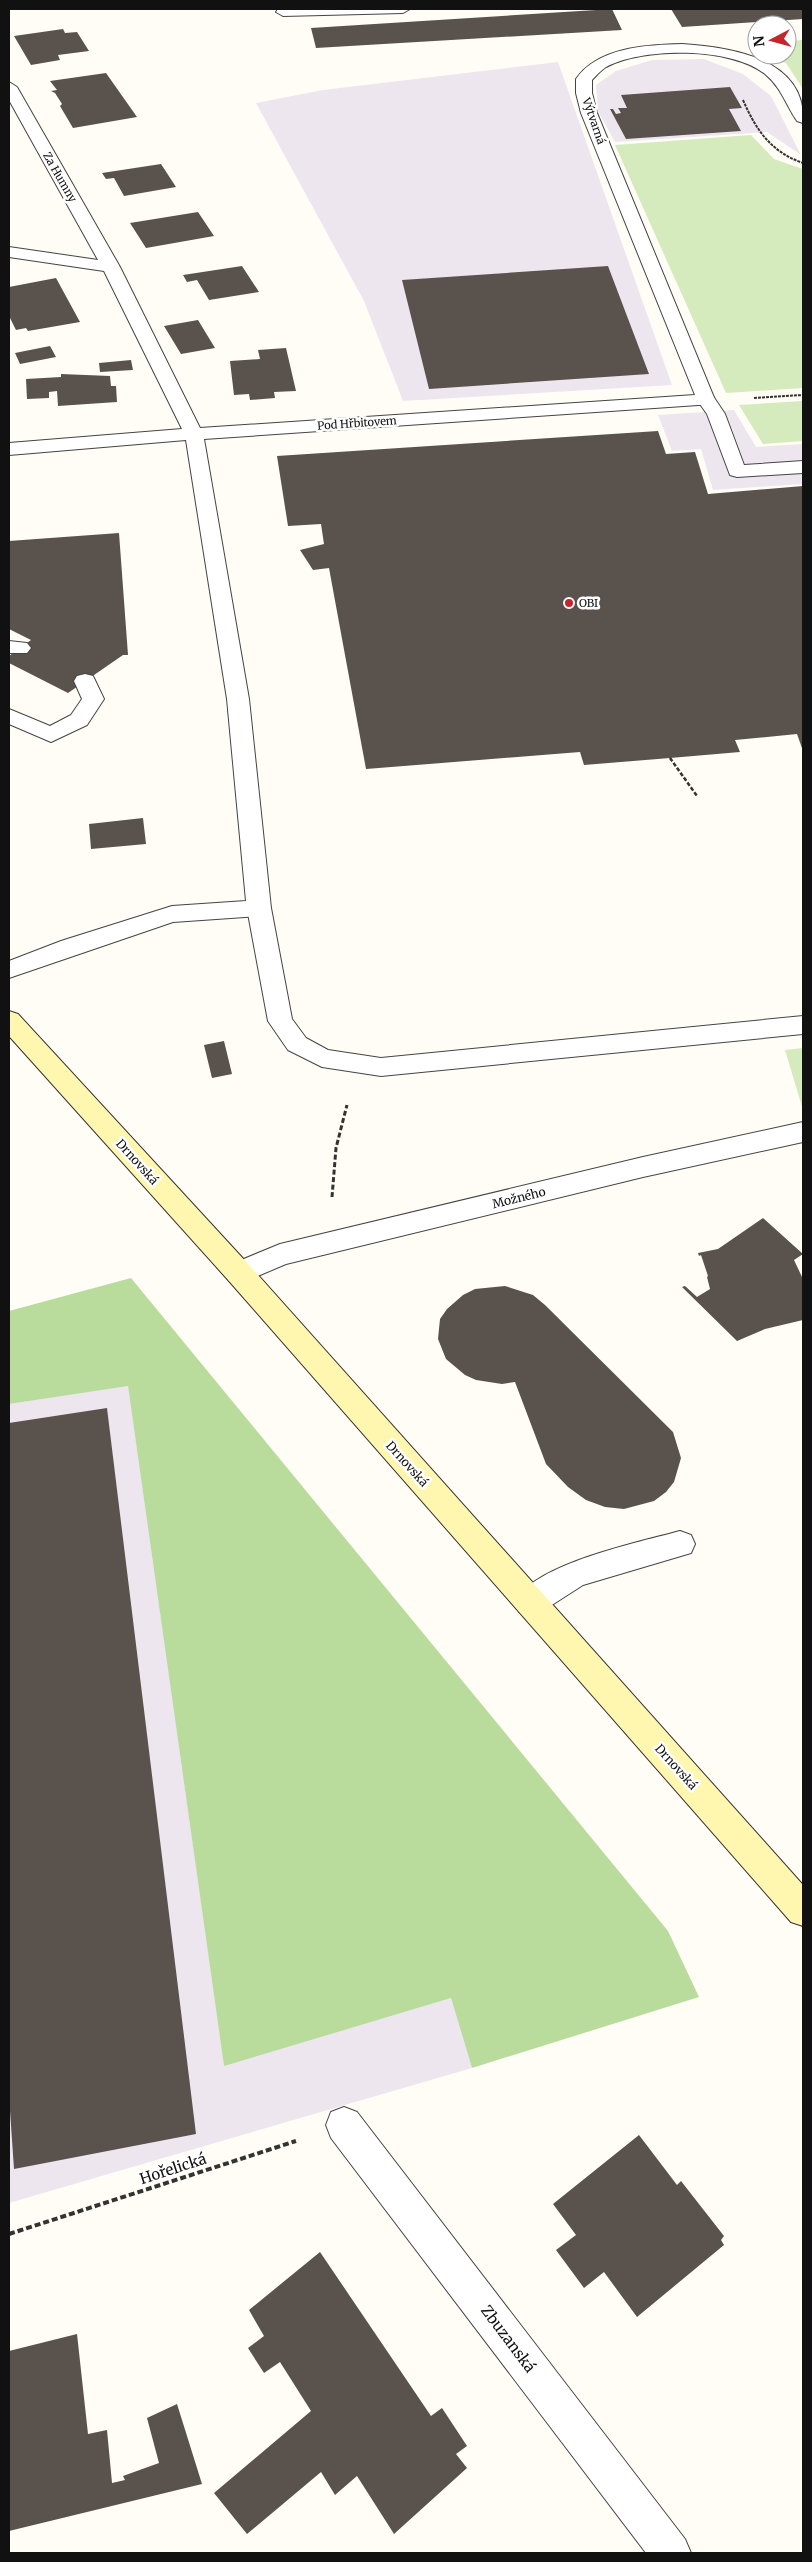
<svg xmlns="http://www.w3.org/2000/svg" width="812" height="2562" viewBox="0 0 812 2562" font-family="Merriweather,serif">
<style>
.industrial{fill:#eee6ef}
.green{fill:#d5ebbd}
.forest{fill:#b9dc9c}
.building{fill:#5a524d}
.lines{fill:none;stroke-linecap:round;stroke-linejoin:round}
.lane-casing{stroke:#444;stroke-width:2}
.street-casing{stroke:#444;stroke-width:2}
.secondary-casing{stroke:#333;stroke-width:2}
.path-far3{stroke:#333;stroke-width:2;stroke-dasharray:3 1;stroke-linecap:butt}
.path-far2{stroke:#333;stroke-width:2.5;stroke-dasharray:4 2;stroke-linecap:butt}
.path-far1{stroke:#333;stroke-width:3;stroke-dasharray:5 2.5;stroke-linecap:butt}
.path{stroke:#333;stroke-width:4;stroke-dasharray:6 3;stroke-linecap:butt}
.lane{fill:#fff;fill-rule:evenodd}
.street{fill:#fff;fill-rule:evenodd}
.secondary{fill:#fff6b0;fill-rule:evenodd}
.poi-dot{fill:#c4262e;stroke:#fff;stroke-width:2}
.labels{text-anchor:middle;stroke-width:5;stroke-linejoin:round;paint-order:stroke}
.far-street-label{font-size:11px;fill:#111;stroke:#fff}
.far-poi-label{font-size:11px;fill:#111;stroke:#fff;text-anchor:start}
.street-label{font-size:12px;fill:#111;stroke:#fff}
.near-street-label{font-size:15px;fill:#111;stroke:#fff}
</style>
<rect width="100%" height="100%" fill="#fffdf5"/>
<path class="industrial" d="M704,59L743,74L771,96L801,155L767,132L615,142L598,111L596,85L616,71L652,60Z
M558,62L672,385L403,401L364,301L256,103L323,90Z
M734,410L756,447L803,444V484L713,490L701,449L672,451L658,415Z
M128,1385L224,2065L451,1998L472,2068L9,2203V1404Z"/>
<path class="green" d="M803,40V89L786,63L763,55H787V41Z
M751,135L774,159L803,169V388L726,393L615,145Z
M803,401V441L763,444L739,405Z
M803,1048V1110L785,1050Z"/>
<path class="forest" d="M131,1278L668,1931L699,1997L472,2068L451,1998L224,2066L128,1386L9,1404V1311Z"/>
<path class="building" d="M612,9L622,30L316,48L311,28Z
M671,9H803V19L682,27Z
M63,29L65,33L77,32L89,51L58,55L60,60L31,65L14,36Z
M106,73L137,117L73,128L60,106L62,104L55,93L51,91L57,90L50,81Z
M730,87L742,108L729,109L741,131L626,139L610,109H613L616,114L621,113L618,108H627L621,95Z
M161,164L176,187L124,196L114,178L106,179L102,173Z
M198,212L214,236L146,248L130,223Z
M242,266L259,292L209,300L197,280L187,282L183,275Z
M608,266L649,374L429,389L402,280Z
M56,278L80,322L28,331L26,328L16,330L9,316V287Z
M198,320L215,348L181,354L164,326Z
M50,346L56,357L20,364L15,353Z
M286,348L296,391L274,392L275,398L250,400L249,394L234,395L230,361L260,359L258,350Z
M131,360L133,370L100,372L99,363Z
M61,374L110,376L111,386H116L117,402L58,406L57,391L49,392V398L27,399L26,379L61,377Z
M658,431L666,454L695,452L708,494L803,486V751L797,734L735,740L740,752L670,758L584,765L580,752L366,769L329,568L313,570L300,550L324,544L321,524L288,526L277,456Z
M119,533L128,655H123L68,693L9,663V656L31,640L9,629V541Z
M143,818L146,844L91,849L89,824Z
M224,1041L232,1074L212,1078L204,1045Z
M763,1218L803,1254L794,1260L803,1279V1320L765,1329L737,1341L682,1287L685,1286L697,1297L710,1289L707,1277L708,1276L701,1255L699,1256L698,1253L718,1249Z
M505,1286L533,1295L545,1305L673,1432L681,1458L674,1482L666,1492L654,1501L624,1509L605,1507L586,1500L568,1487L546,1464L515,1382L502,1384L476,1380L465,1375L446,1359L438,1339L440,1319L447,1309L463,1295L475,1289Z
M107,1408L196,2134L14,2169L9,2096V1423Z
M639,2135L677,2185L681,2181L724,2236L721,2240L724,2245L637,2317L604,2272L584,2288L556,2250L576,2235L553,2204Z
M320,2252L431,2416L442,2408L467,2446L456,2454L467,2468L394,2534L357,2476L335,2495L321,2472L247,2534L214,2493L311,2411L280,2362L264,2373L248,2348L264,2336L249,2310Z
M77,2334L88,2434L107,2430L112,2483L125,2480L123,2476L159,2463L147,2418L177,2404L202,2484L9,2531V2351Z"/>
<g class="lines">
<defs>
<path id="lane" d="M706,394L713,396L725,414L744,465L803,461V473L737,477L730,475L707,414L697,400L699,396Z
M9,641L27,643L31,648L27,653H9Z
M85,674L93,676L104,699L87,725L51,742L9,724V709L50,726L71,715L82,699L74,681L77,676Z
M259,900L267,902L271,908L292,1019L306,1038L328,1050L381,1058L803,1016V1034L381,1076L322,1067L288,1050L268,1021L247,908L251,902Z
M680,1531L691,1535L695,1544L691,1553L583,1585L541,1612L530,1616L519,1612L515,1602C533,1564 640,1542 680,1531Z"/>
<path id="street" d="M278,9H410L403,13L283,16L276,12Z
M682,44C730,47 807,58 803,123L797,121C786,105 781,87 765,74C731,47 644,47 606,67C600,71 596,76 592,80V93L597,113L715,400L713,404L204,439L249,699L271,908L267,914L259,916L173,922L9,978V961L61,941L172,906L246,901L227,699L186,440L9,455V443L182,429L104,271L9,257V247L98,260L9,100V82L17,87L120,267L200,428L695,395L581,113L576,93V79C598,47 646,45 682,44Z
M803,1122V1142L643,1177L286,1264L239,1284L229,1281L225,1273L229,1265L280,1244L643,1157Z
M344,2107L357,2112L685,2539L691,2553H646L331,2138L326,2125L331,2112Z"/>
<path id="secondary" d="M9,1011L18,1014L249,1265L803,1885V1926L791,1922L229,1281L9,1036Z"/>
</defs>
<use href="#lane" class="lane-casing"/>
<use href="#street" class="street-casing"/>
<use href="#secondary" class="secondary-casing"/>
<path class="path-far3" d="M743,100C756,130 771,152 803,163
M754,398L803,395"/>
<path class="path-far2" d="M670,758L697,796"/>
<path class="path-far1" d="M332,1197L336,1148L347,1105"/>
<path class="path" d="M9,2234L296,2141"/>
<use href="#lane" class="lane"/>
<use href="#street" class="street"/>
<use href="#secondary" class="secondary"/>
</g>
<circle class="poi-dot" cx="569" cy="603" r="5"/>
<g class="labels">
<g class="far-street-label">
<text transform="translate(594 121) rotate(71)" y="4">Výtvarná</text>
<text transform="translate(60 177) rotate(60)" y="4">Za Humny</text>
<text transform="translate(357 423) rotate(-4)" y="4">Pod Hřbitovem</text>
</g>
<g class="far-poi-label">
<text x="579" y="607">OBI</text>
</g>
<g class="street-label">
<text transform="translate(137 1162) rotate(48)" y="4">Drnovská</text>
<text transform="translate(519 1198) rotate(-14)" y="4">Možného</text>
<text transform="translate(407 1464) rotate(48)" y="4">Drnovská</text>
<text transform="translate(676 1767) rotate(48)" y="4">Drnovská</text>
</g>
<g class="near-street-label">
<text transform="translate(173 2169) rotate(-18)" y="5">Hořelická</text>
<text transform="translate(508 2339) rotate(53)" y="5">Zbuzanská</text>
</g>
</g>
<rect width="812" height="2562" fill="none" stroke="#111111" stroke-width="20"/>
<g transform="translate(772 40) rotate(264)"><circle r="24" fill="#ffffff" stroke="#a0a0a0"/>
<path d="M0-4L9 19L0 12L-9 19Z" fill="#c4262e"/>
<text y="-8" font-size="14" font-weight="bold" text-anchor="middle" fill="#111111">N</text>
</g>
</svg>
